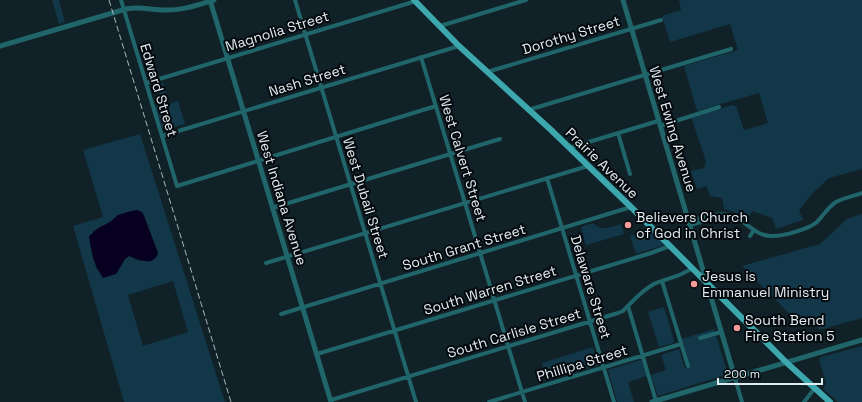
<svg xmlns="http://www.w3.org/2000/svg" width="862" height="402" viewBox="0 0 862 402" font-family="'Space Grotesk',sans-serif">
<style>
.green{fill:#123748;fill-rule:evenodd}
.water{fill:#080020}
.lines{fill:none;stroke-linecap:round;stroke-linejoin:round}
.minor{stroke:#20656a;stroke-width:4}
.tertiary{stroke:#20656a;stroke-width:5}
.primary{stroke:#3da7ae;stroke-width:6}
.rail{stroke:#abb7bc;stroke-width:1;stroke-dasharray:6 3;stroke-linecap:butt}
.poi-dot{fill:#f59b9a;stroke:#04090d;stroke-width:1.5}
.labels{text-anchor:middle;stroke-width:4;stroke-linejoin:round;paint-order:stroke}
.street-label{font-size:14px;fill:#e2ecf1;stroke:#04090d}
.poi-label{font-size:14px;fill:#e2ecf1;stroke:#04090d;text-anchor:start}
</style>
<rect width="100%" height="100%" fill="#112128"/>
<path class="green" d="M52,0H59L65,22L59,24Z
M679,0H862V169L829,178L813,193L799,210L803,220L776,229L772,218L752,211L748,219L734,212L724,209L722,198L710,196L706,186L697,189L691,171L704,168L706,161L691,117L732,105L736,106L744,130L768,123L759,93L697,111L684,66L738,50L730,24L670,42L662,16L681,10Z
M163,82L169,104L178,101L185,124L163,130L155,107L162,103L157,89L158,84Z
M140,134L225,402H124L73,226L103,217L83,150ZM118,215L144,216L158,253L139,261L129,256L125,259L116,274L97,270L92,256L93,231L110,223ZM173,281L188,332L143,346L128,295Z
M862,214V318L819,330L816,321L801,326L742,266L820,244L847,219Z
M593,223C600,232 612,227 621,224L624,234L586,245L581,227Z
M649,229L665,245L636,254L630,236Z
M664,307L674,341L673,343L659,347L648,312Z
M714,329L728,374L658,396L651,375L666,370L661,355L679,349L685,368L690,367L682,339Z
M862,346V402H838L823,389L826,383L819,360L821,357Z
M593,347L598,364L597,366L547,381L542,363Z
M640,360L642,361L647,376L628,382L634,402H617L608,370Z"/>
<path class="water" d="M137,210L142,212L144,216L158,253C153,268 139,259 129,256L125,259L116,274L103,278C94,265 91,251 89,236L100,227L110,222L118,215L131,211Z"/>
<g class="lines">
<path class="minor" d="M121,0L177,186L436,106
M295,0L416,402
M440,26L526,0
M421,57L525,402
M487,72L661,20
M146,83L416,1
M528,110L731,49
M660,126L719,107
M618,133L630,174
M162,136L459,46
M569,148L658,121
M547,178L614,402
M272,208L500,139
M688,221C700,218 719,212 730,215C746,220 755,237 773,236C784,236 809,229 817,222C823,216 828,207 836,202C843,198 854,196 862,193
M690,225L708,220L713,216
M750,236L754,230
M266,263L588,166
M662,281L688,366
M628,306L656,401
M281,314L631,207
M700,338L721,332
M317,354L651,253L670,246
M735,378L742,402
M331,400L618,313L623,311C633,301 641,291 654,284C667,278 681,277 692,268
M489,402L681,344
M804,402L815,388"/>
<path class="tertiary" d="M210,0L331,402
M623,0L735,378
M0,46L126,9C140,6 151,10 164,10C181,11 197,5 214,0
M652,402L862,340"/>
<path class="primary" d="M414,0L459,46L550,129L631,207L787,363L830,402"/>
<path class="rail" d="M109,0L231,402"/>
</g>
<g class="poi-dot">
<circle cx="628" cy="225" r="4"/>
<circle cx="694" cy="284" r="4"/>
<circle cx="737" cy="328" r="4"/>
</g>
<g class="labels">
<g class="street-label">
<text transform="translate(277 31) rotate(-17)" y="5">Magnolia Street</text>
<text transform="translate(571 35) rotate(-17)" y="5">Dorothy Street</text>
<text transform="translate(307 80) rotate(-17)" y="5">Nash Street</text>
<text transform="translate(159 90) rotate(73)" y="5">Edward Street</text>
<text transform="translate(673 129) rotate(73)" y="5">West Ewing Avenue</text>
<text transform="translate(463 158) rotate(73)" y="5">West Calvert Street</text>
<text transform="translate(602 163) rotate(44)" y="5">Prairie Avenue</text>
<text transform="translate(282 198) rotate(73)" y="5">West Indiana Avenue</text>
<text transform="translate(366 198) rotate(73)" y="5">West Dubail Street</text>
<text transform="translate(464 247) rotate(-17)" y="5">South Grant Street</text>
<text transform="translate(591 287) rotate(73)" y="5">Delaware Street</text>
<text transform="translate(490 290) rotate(-17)" y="5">South Warren Street</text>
<text transform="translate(514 333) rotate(-17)" y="5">South Carlisle Street</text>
<text transform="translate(582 363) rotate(-17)" y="5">Phillipa Street</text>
</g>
<g class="poi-label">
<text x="636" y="222">Believers Church<tspan x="636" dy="16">of God in Christ</tspan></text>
<text x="702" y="281">Jesus is<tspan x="702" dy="16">Emmanuel Ministry</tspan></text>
<text x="745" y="325">South Bend<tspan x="745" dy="16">Fire Station 5</tspan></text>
</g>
</g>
<path d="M718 378v6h104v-6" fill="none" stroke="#e2ecf1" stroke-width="2"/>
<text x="724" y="378" font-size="12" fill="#e2ecf1" stroke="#04090d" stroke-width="3" paint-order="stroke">200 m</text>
</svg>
